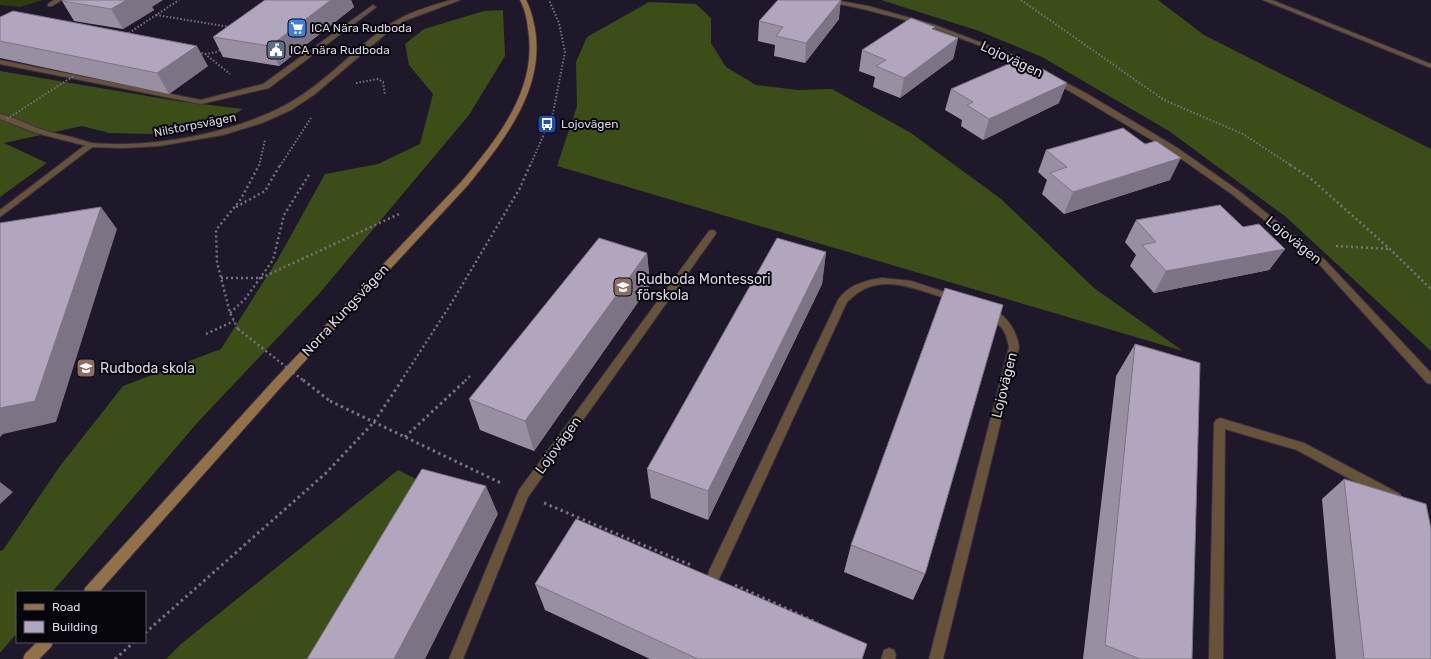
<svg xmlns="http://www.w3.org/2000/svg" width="1431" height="659" viewBox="0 0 1431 659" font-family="Rubik,sans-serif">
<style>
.green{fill:#2d3c0c}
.forest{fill:#3c4e17}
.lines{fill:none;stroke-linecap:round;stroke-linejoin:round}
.lane-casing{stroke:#393144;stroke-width:2}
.street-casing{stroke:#393144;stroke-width:2}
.secondary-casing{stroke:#393144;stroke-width:2}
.path-far2{stroke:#787181;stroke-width:2;stroke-dasharray:1.5 2;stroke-linecap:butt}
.path-far1{stroke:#787181;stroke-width:2.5;stroke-dasharray:2 3;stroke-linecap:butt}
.path{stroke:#787181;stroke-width:3;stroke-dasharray:2.5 3.5;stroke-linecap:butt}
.lane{fill:#67523a;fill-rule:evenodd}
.street{fill:#67523a;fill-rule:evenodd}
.secondary{fill:#927149;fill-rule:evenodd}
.path-bridge-far2{stroke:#787181;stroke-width:2;stroke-dasharray:1.5 2;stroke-linecap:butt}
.path-bridge-far1{stroke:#787181;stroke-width:2.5;stroke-dasharray:2 3;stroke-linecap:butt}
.path-bridge{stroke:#787181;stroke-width:3;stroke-dasharray:2.5 3.5;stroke-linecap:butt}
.wall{fill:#988fa3}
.shaded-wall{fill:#7c7485}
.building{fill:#b1a6be;stroke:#7c7485}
.labels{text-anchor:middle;stroke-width:4;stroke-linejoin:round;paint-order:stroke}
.far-poi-label{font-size:12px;fill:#d9d4e1;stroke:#07050c;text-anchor:start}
.far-street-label{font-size:12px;fill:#d9d4e1;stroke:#07050c}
.street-label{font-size:14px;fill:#d9d4e1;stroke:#07050c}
.poi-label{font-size:14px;fill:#d9d4e1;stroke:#07050c;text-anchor:start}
</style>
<rect width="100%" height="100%" fill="#1f172a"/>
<path class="green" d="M0,0H43L20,7L0,5Z"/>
<path class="forest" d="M881,0H1158L1204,35L1431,149V351L1286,217L1169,131L1042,57L979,31Z
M649,2L696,4L711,18V43L726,67L756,85L798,90L832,89L911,133L1001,199L1094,288L1183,351L557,166L577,106L576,62L587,37Z
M503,10L505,56L469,115L318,295L198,422L52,592H17V633L0,653V551L3,550L60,466L123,386L221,349L279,257L325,174L378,164L420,144L433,94L409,65L405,44L424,29L484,11Z
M0,71L177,101L243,109L221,123L190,130L152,134L109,133L82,126L4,143L47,163L0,197Z
M398,470L430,486L323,659H166L181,644Z"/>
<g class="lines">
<defs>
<path id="lane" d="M1263,0H1272L1431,64V68Z
M373,5L376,7L375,8L269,88L201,104L0,64V60L201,100L263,84Z
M88,143H91L95,145L0,217V210Z"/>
<path id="street" d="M54,0H62L52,6H48V4Z
M451,0H460L404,21L388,32L315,94L291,110L262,123L223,135L159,146L123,148L91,147L36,133L0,119V114C14,117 27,124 40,129C50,132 61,135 72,137C79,139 86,142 92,143C158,149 256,130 309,90C339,69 368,36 399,19C415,10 434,5 451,0Z
M822,0H835L868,6L935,25L1016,56L1089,95L1176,147L1239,191L1325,260L1431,373V384L1427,383L1319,264L1233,195L1170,151L1083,99L1012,58L931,27L867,10Z
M712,230L715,231L716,233L715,235L528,497L463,659H449L519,490L709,231Z
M882,278L911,281L957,296L959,298L954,301C925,293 888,273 859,292C854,295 851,299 847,302L719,579L714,581L709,579L708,575L709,571L838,300C848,285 866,280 882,278Z
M988,307C1005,313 1017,330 1019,347L943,659H929L1009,347L1006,335L1002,328L983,311Z
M1220,418L1304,443L1400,494L1402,498L1400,502L1396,503L1392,502L1297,450L1225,429L1223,659H1209L1214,423L1216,420Z
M889,648L894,650L896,655L895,659H881L884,650Z"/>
<path id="secondary" d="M520,0H526C531,9 533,19 535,29C545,90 504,140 468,185L281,387L99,592H84L85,588L273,381L462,181C498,138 538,89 528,29C527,19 525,9 520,0Z
M37,642H53L51,647L39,659H23L25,654Z"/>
</defs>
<use href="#lane" class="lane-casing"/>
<use href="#street" class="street-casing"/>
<use href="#secondary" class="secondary-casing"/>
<path class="path-far2" d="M1021,0L1164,100L1243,134L1292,166
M156,15L230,27
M126,35L179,0
M198,52L205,54L230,74
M205,54L217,52L221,49
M356,83L378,79L383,82L385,95
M259,166L265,140
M280,166L311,118
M530,166L553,113L565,52L559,23L549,0"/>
<path class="path-far1" d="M1290,165L1309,177L1391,250L1431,289
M236,207L265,191L280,165
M1336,246L1391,249
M221,278H261L399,214
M230,313L245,299L273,260L284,215L310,173
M238,329L230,313L217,262L216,230L241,199L259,165
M206,334L234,321
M401,381L449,307L520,188L530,165
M465,381L472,374"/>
<path class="path" d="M330,401L503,484
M405,437L466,380
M544,503L693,566
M735,585L818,623
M145,633L326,473L374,422L402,380
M115,659L134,642"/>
<use href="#lane" class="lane"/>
<use href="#street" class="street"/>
<use href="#secondary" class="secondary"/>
<path class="path-bridge-far2" d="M7,119L75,75"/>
<path class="path-bridge-far1" d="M238,329L304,381"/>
<path class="path-bridge" d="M303,380L330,401"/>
</g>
<path class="wall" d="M265,0H351L354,7L279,66L223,57L213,37Z
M62,1L152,7L154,10L123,29L74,21Z
M0,17L208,66L169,94L0,58Z
M839,19L805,63L774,56L775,45L758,41L759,21Z
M934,29L958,38L953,59L900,98L873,87L875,77L859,71L862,50Z
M951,89L1059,103L983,140L961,126L962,120L945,110Z
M1046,150L1170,180L1064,214L1042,194L1047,180L1038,172Z
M1136,220L1243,227L1285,249L1269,270L1154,293L1130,266L1136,255L1125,242Z
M826,252L822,284L708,520L651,498L647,469Z
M647,253L650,285L534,451L480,430L469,399Z
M1135,344L1192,659H1083L1116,376Z
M1344,479L1431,659H1336L1322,499Z
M851,545L925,574L913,600L844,572Z
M535,584L862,659H650L545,610Z"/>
<path class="shaded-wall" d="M127,0H163L152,7L154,10L123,29L111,9Z
M331,0H351L354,7L279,66L270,46Z
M841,0L839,19L805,63L806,43Z
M958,38L953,59L900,98L904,78Z
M197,46L208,66L169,94L157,73Z
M1067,83L1059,103L983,140L989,119Z
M1181,158L1170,180L1064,214L1073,192Z
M101,207L117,229L56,422L3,434L0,437V408Z
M1285,249L1269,270L1154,293L1166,271Z
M826,252L822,284L708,520V491Z
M647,253L650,285L534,451L525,421Z
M0,482L13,492L0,504Z
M486,486L498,514L425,659H394Z"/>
<path class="building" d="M63,0H127L111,9L62,1Z
M265,0H331L270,46L213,37Z
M778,0H841L806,43L776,36L783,27L759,21Z
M13,11L197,46L157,73L0,41V17Z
M911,18L935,27L932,29L958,38L904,78L876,66L886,60L862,50Z
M1013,62L1032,72L1041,68L1067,83L989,119L967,105L973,102L951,89Z
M1123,128L1145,144L1156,141L1181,158L1073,192L1050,173L1067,167L1046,150Z
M1220,205L1243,227L1259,224L1285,249L1166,271L1142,245L1156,242L1136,220Z
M101,207L35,401L0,408V223Z
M599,238L647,253L525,421L469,399Z
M777,238L826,252L708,491L647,469Z
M945,288L1003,305L925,574L851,545Z
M1135,344L1200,363L1192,659H1140L1105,645Z
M422,469L486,486L394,659H307Z
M1344,479L1426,504L1431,529V659H1364Z
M576,519L867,644L862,659H698L535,584Z"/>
<defs>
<symbol id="supermarket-square" viewBox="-11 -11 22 22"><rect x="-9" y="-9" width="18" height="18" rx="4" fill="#3f7fe0" stroke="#07050c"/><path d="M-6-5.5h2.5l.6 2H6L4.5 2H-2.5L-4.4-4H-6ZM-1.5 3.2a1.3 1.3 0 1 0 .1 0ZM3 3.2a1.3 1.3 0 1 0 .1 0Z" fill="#fff"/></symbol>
<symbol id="civic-square" viewBox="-11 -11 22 22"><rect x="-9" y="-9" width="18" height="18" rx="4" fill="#5c6f8a" stroke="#07050c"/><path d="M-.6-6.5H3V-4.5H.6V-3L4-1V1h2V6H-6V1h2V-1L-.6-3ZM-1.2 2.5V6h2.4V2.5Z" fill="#fff"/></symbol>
<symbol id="bus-square" viewBox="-11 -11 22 22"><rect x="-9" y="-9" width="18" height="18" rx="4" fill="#1a4fb4" stroke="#07050c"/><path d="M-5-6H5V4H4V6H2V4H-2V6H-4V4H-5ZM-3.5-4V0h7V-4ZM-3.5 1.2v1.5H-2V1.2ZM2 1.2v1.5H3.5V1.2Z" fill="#fff"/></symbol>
<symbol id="school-square" viewBox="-11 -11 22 22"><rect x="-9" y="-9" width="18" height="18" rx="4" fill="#8d6e63" stroke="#07050c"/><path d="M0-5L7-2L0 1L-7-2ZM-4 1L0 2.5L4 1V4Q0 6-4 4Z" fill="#fff"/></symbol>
</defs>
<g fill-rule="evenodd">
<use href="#supermarket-square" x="286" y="17" width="22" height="22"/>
<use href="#civic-square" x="265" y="39" width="22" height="22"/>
<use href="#bus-square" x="536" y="113" width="22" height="22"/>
<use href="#school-square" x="612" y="276" width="22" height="22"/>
<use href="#school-square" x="75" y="357" width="22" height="22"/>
</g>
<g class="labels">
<g class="far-poi-label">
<text x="311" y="32">ICA Nära Rudboda</text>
<text x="290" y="54">ICA nära Rudboda</text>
<text x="561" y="128">Lojovägen</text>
</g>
<g class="far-street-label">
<text transform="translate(195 125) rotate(-11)" y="4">Nilstorpsvägen</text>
</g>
<g class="street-label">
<text transform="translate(1012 59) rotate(25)" y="5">Lojovägen</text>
<text transform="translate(1294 240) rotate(39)" y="5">Lojovägen</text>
<text transform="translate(345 310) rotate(-47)" y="5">Norra Kungsvägen</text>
<text transform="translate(1004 385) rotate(-76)" y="5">Lojovägen</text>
<text transform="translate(558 445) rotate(-54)" y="5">Lojovägen</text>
</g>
<g class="poi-label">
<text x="637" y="284">Rudboda Montessori<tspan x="637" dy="16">förskola</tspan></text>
<text x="100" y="373">Rudboda skola</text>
</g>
</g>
<rect x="16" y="591" width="130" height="52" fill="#07050c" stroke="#5b5861"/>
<rect x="24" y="604" width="20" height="6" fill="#927149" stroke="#5b5861"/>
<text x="52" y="611" font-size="12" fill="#d9d4e1">Road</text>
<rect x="24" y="621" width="20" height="12" fill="#b1a6be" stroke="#5b5861"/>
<text x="52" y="631" font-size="12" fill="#d9d4e1">Building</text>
</svg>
